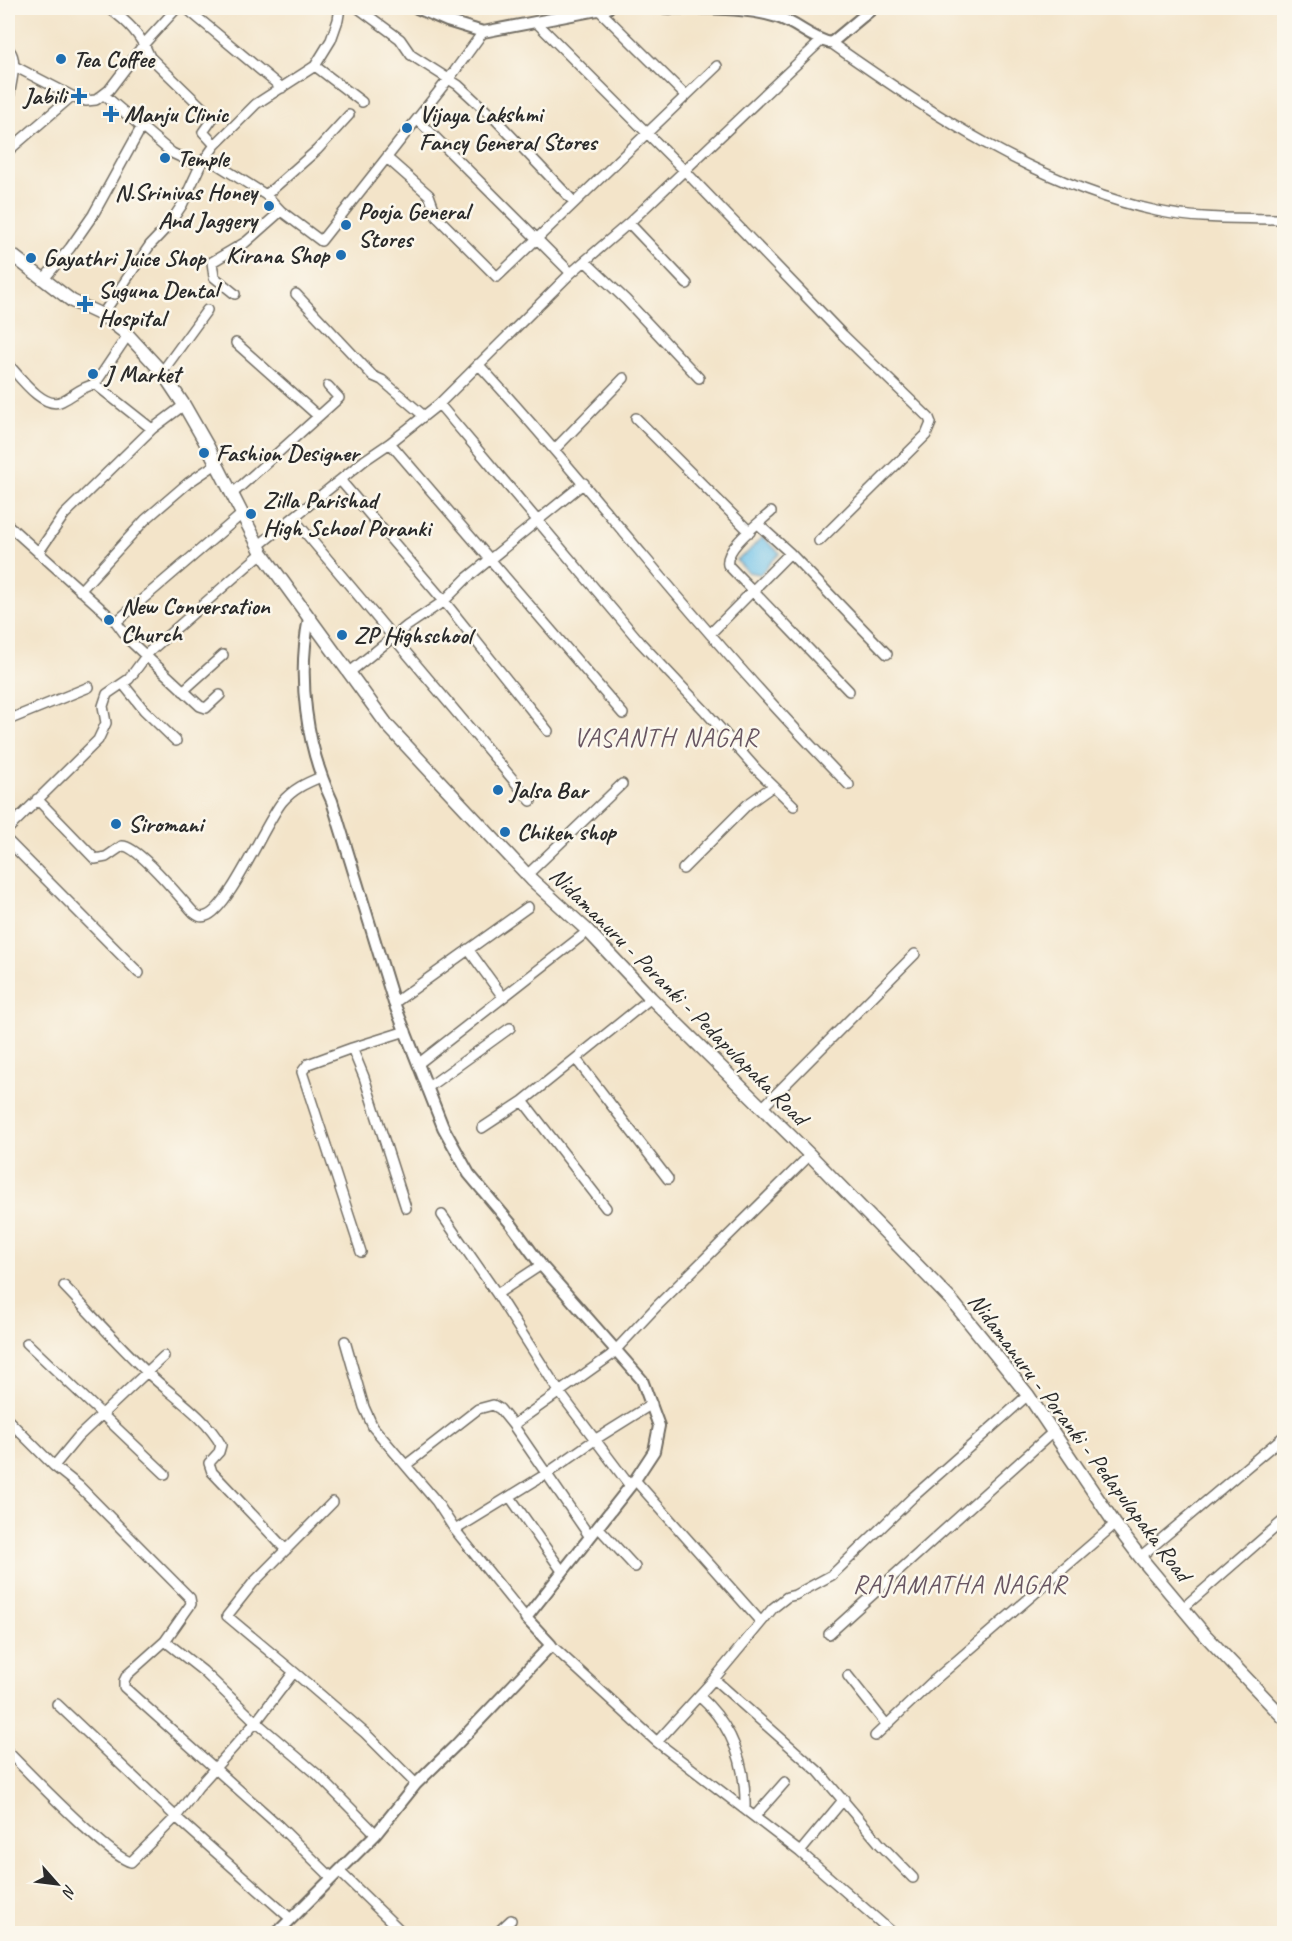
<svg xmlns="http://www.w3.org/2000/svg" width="1292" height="1941" viewBox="0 0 1292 1941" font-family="Caveat,sans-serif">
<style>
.water{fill:#6dc1e9;stroke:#4c768a;stroke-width:1.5}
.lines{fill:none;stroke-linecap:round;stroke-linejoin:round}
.minor-casing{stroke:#716c62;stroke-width:12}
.tertiary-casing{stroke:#716c62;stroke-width:14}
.secondary-casing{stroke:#716c62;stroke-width:15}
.minor{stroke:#fff;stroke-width:9}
.tertiary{stroke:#fff;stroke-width:10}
.secondary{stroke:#fff;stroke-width:12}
.poi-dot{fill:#1f6fb2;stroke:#fbf7ec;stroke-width:2}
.labels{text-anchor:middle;stroke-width:5;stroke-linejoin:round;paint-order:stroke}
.poi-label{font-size:24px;font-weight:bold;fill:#2b2b2b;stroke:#fbf7ec;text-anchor:start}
.street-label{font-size:24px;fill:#2b2b2b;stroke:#fbf7ec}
.neighbourhood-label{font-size:26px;letter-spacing:1.5px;fill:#685662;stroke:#fbf7ec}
</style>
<rect width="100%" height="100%" fill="#fbf7ec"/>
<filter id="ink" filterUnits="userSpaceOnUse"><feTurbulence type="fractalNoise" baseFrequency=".0167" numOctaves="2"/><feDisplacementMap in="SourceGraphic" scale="12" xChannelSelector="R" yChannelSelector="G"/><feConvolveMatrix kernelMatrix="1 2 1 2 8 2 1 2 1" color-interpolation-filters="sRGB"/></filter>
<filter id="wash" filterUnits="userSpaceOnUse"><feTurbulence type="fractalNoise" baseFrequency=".008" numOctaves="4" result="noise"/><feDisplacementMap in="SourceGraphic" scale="24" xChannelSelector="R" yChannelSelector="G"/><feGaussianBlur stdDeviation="1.35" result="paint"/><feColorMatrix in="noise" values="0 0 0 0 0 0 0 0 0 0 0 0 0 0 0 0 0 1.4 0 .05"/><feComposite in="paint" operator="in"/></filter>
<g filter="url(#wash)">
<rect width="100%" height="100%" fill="#f3e4c9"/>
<path class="water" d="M762,537L780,553L760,574L748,572L736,560L746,554Z"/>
</g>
<g filter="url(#ink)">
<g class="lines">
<defs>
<path id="minor" d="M109,8C129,23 140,34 150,57L213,118L203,132L215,145
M186,8L282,88
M358,8L400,39L411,55L458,85L496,120L574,202
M598,9L686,96
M536,22L684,170L843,335L929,418L931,423L926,435L819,541
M831,43C930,113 1037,185 1157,211C1199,220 1243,218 1284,219
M12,65L72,96L86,101L96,100L109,90L144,44L177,8
M315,66L362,102
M104,95L172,153L200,166
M417,119L571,273
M8,151L72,96
M207,158L266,195L281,211L321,241L454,72L483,32
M387,158L429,195L437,217L497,277L717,66
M266,195L317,150L349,115
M629,223L687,284
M586,262L626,300L699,378
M43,280L70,248L93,215L141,128
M235,294L214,277L212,262L246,242L281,211
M296,294L373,376L382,380L424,416
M102,315L150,245L168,226L182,205L200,166L215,145L256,104L315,66L331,40L338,20L340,8
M236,343L318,416
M8,364C19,376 44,411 62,401C76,394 79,388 95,384L128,335
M478,364C535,425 588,490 642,554C708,633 776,711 849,785
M162,372L207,310
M95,384L152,429
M439,404L640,642L705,711L757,770L794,806
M636,418L750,532
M390,443L623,714
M554,450L624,378
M340,480L444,601L548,731
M232,494L339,398L328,386
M771,512C759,523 724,548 728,565L849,691
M293,518L531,801
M758,524L790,553L887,654
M8,525L116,622L242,514
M258,546L365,460L390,443L439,404L571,273L629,223L821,41
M38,553L64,515L152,429L184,405
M80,591L145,520L188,483L216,464
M116,622L130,641L200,706L206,708L220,695
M710,634L790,553
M350,672L407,626L444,601L467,578L584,483
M123,684L144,710L176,741
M183,691L223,655
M8,720L89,687
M37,799L95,859L106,857L122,846C138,845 181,899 194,913C198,916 201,918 206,916C229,909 265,823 282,802C293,789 306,783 321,777
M8,829L98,740L106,723L103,706L107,694L129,679L149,652L262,553
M8,841L139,973
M683,869L748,804L773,786
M527,875L622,784
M468,949L503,997
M394,1003L528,907
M406,1031L352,1048L364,1077L406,1208
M352,1048L308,1064L302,1072L361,1252
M576,1059L668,1179
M418,1064L588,931
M427,1088L510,1028
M523,1101L606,1208
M762,1108L915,954
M482,1128L523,1101L651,998
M442,1215L497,1294L560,1393L630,1486
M64,1286C92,1315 119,1346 148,1373C172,1396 205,1416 221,1445L219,1452L209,1463L212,1472L286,1550
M497,1294L541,1265
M345,1341L364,1407L373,1427L436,1501L455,1530L526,1618
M27,1343L165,1474
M8,1420L54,1466L79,1486L190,1598L191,1604L165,1641L127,1675L124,1681V1687L277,1824L331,1877
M513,1425L610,1356L657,1306L810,1155
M406,1465L478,1409L493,1405L500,1409L513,1425L590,1537
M54,1466L78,1437L164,1356
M635,1480L760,1621
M510,1497L562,1571
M598,1527L635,1567
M455,1530L546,1474L596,1439L652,1404
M1140,1557L1284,1436
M1183,1608L1284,1520
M829,1634L1053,1432
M165,1641L203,1671L256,1722L318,1775L376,1834
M551,1645L657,1742L714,1679L773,1608L787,1597L795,1595L832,1575L913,1497L1028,1395
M294,1672L227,1616L253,1583L333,1502
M848,1676L886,1724
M714,1679L819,1772L880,1844L913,1878
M699,1696C732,1725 746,1764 745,1808
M57,1704L176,1817L291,1919
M875,1736L931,1683L1115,1524
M657,1742L800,1852L894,1934
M8,1752C28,1772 109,1857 131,1862L176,1817L198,1787L256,1722L294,1672L365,1733L416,1784
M755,1816L785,1782
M800,1852L844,1799
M339,1871L404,1934
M496,1934L511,1920"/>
<path id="tertiary" d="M417,8L447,21L483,32L608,8
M665,8C701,9 742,6 777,17C797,23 811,39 831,43L873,8
M276,1934L376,1834L416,1784L456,1745L551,1645L526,1618L635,1480L654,1451L659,1426L642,1380L541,1265L511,1224L469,1174L443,1127L394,1003L332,801C306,746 297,678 309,618"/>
<path id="secondary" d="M8,51C17,61 9,82 8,95
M8,252L72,301L102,315L128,335L162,372L184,405L208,447L262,553L388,726L532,880L588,931L651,998L810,1155L952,1301L1028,1395L1115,1524L1140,1557L1206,1636L1284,1718"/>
</defs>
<use href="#minor" class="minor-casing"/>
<use href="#tertiary" class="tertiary-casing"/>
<use href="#secondary" class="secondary-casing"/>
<use href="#minor" class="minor"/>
<use href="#tertiary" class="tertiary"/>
<use href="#secondary" class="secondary"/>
</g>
</g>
<g class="poi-dot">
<circle cx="61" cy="59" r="6"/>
<path d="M76 87h6v6h6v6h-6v6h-6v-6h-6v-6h6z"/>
<path d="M108 105h6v6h6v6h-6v6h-6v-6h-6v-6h6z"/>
<circle cx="407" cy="128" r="6"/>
<circle cx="165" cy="158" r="6"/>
<circle cx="269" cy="206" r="6"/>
<circle cx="346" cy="225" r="6"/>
<circle cx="341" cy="255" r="6"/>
<circle cx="31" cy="258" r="6"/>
<path d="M82 295h6v6h6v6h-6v6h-6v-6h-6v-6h6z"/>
<circle cx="93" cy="374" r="6"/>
<circle cx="204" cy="453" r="6"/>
<circle cx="251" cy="514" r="6"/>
<circle cx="109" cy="620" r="6"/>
<circle cx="342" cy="635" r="6"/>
<circle cx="498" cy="790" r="6"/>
<circle cx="116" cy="824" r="6"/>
<circle cx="505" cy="832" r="6"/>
</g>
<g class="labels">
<g class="poi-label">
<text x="73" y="67">Tea Coffee</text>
<text x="66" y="104" text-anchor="end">Jabili</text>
<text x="124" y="122">Manju Clinic</text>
<text x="419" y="122">Vijaya Lakshmi<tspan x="419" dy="28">Fancy General Stores</tspan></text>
<text x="177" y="166">Temple</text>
<text x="257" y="200" text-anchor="end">N.Srinivas Honey<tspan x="257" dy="28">And Jaggery</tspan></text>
<text x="358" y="219">Pooja General<tspan x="358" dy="28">Stores</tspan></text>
<text x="329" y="263" text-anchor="end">Kirana Shop</text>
<text x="43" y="266">Gayathri Juice Shop</text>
<text x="98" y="298">Suguna Dental<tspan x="98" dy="28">Hospital</tspan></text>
<text x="105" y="382">J Market</text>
<text x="216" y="461">Fashion Designer</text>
<text x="263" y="508">Zilla Parishad<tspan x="263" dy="28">High School Poranki</tspan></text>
<text x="121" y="614">New Conversation<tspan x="121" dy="28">Church</tspan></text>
<text x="354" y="643">ZP Highschool</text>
<text x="510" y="798">Jalsa Bar</text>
<text x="128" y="832">Siromani</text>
<text x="517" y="840">Chiken shop</text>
</g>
<g class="street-label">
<text transform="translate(679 996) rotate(45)" y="8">Nidamanuru - Poranki - Pedapulapaka Road</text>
<text transform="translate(1080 1437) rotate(53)" y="8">Nidamanuru - Poranki - Pedapulapaka Road</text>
</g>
<g class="neighbourhood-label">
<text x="666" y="746">VASANTH NAGAR</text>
<text x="960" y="1593">RAJAMATHA NAGAR</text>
</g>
</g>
<rect width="1292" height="1941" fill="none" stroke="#fbf7ec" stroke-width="30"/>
<g transform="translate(57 1884) rotate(118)" stroke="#fbf7ec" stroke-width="4.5" paint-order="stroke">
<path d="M0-4.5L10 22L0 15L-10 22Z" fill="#2b2b2b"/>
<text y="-9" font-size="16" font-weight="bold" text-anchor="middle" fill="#2b2b2b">N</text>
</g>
</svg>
